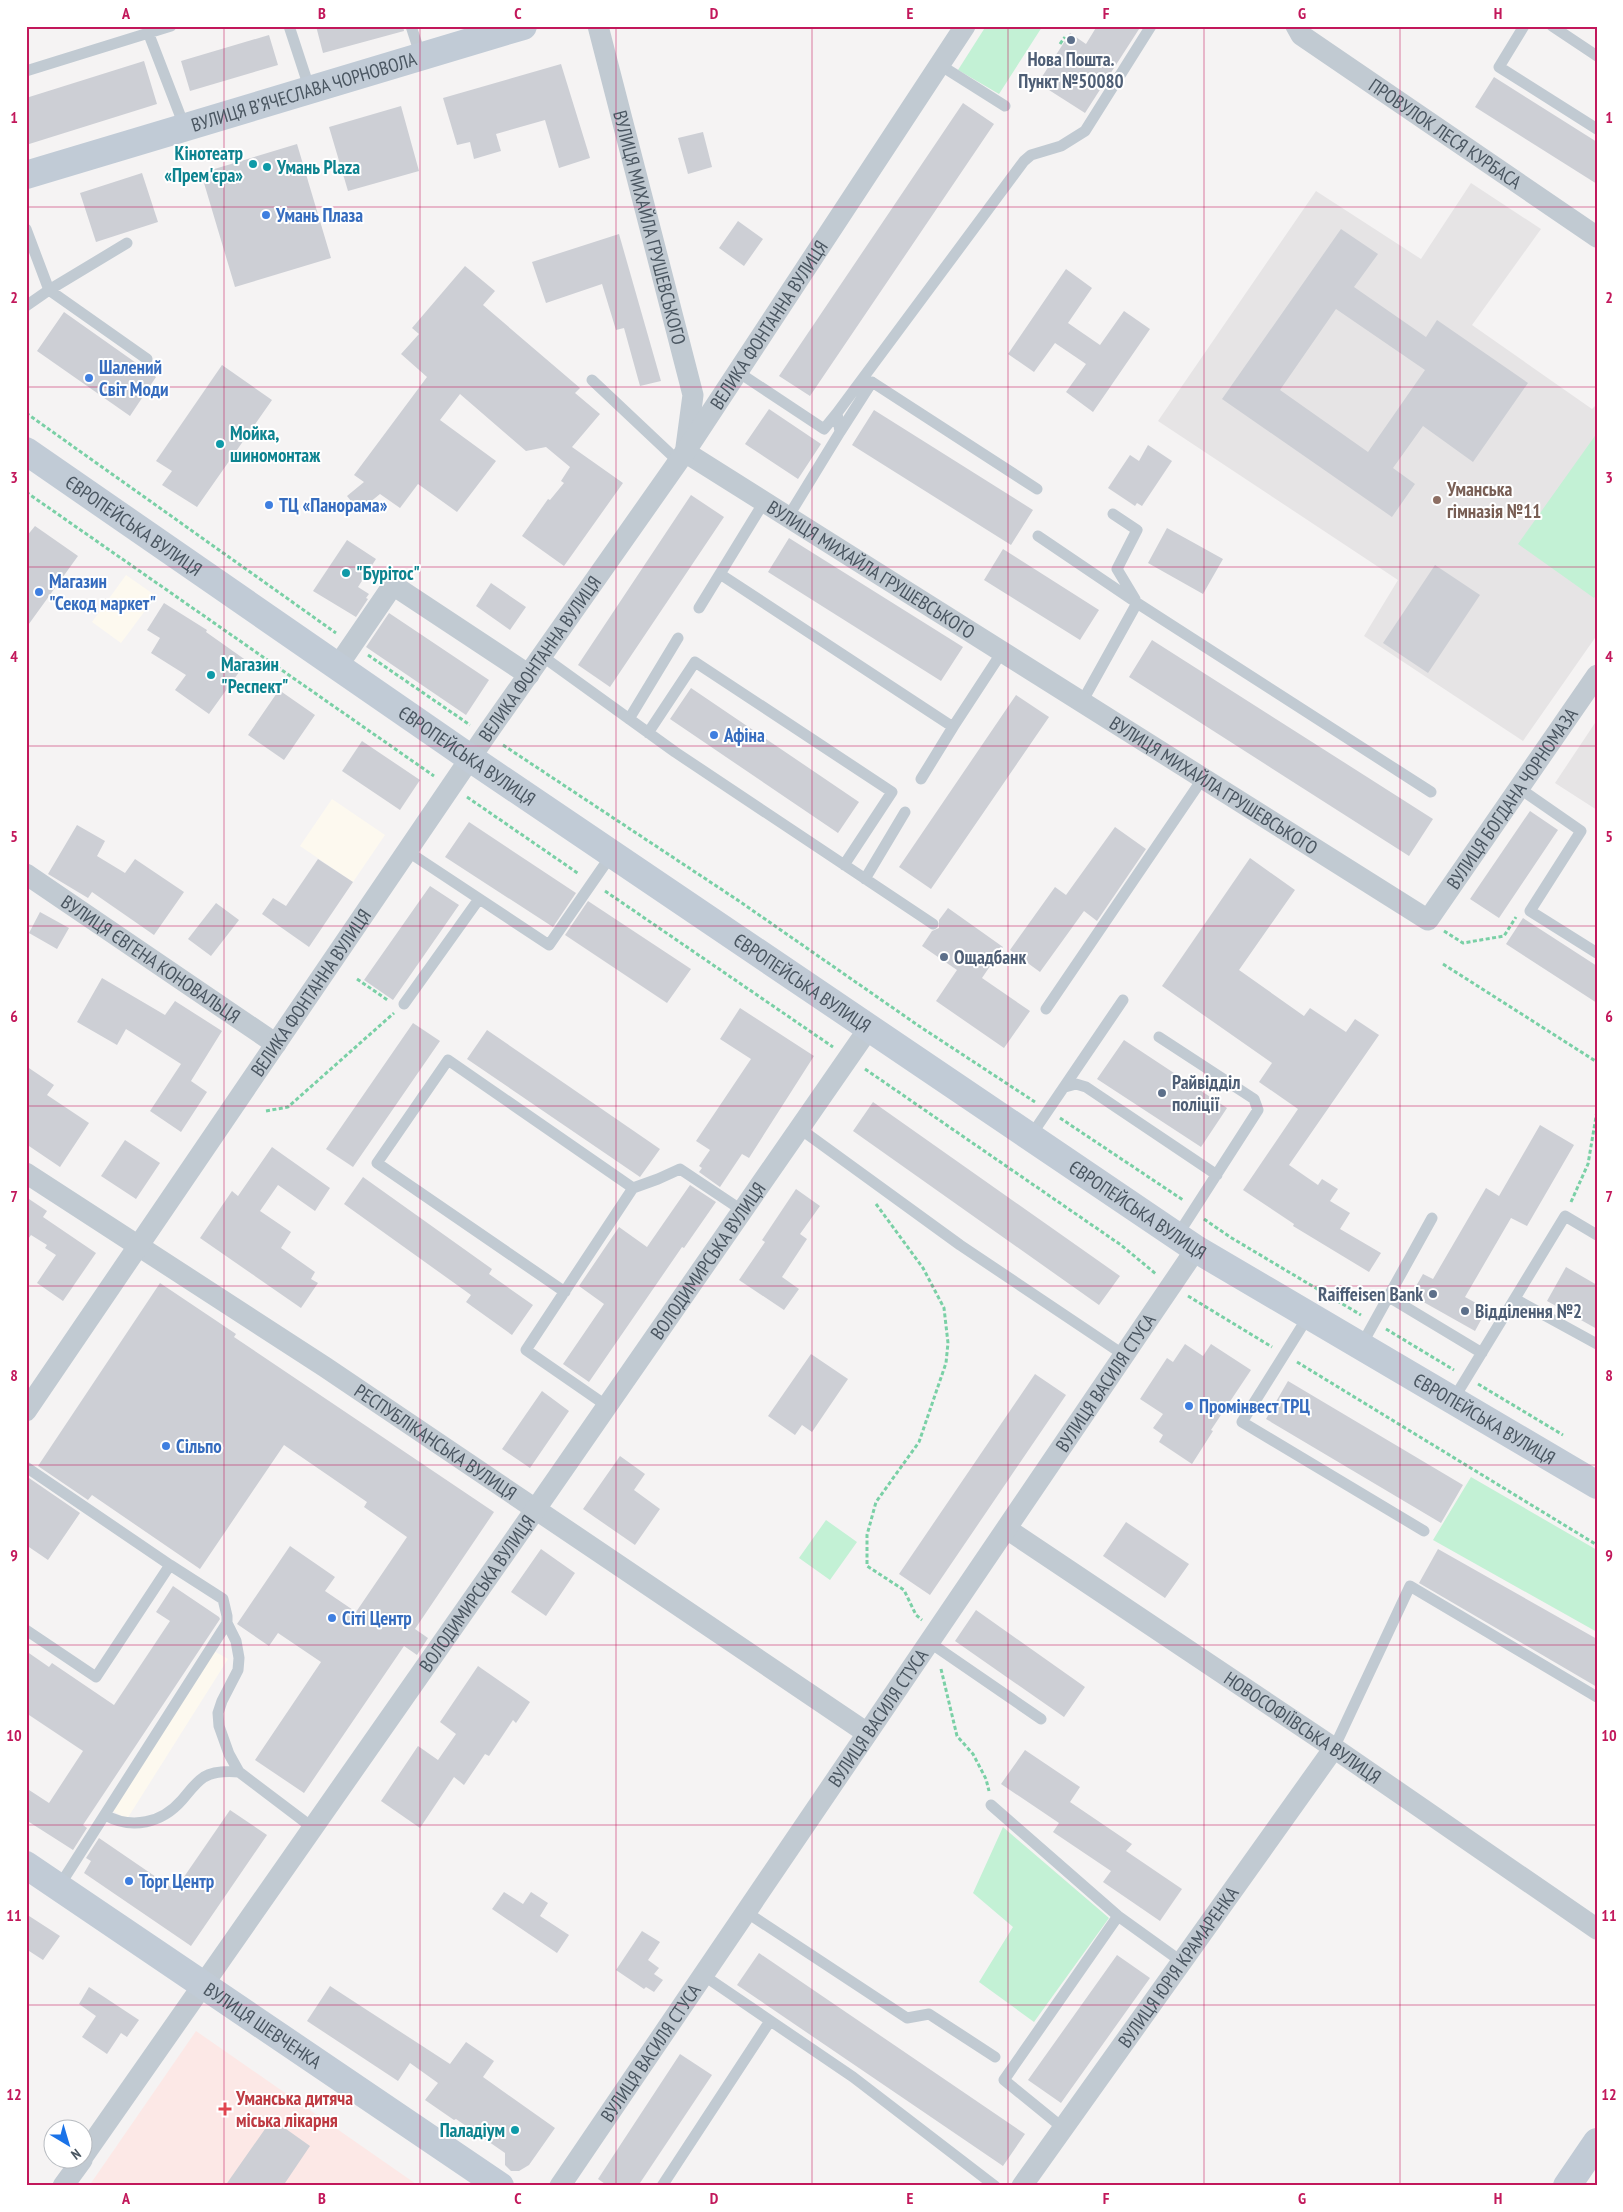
<svg xmlns="http://www.w3.org/2000/svg" width="1623" height="2212" viewBox="0 0 1623 2212" font-family="'PT Sans Narrow',sans-serif">
<style>
.commercial{fill:#fdf9ef}
.education{fill:#e6e4e5}
.medical{fill:#fce8e6}
.green{fill:#c3f1d5}
.building{fill:#cdcfd5;fill-rule:evenodd}
.lines{fill:none;stroke-linecap:round;stroke-linejoin:round}
.path{stroke:#7ad0a6;stroke-width:3;stroke-dasharray:4 2.5;stroke-linecap:butt}
.lane{stroke:#c1cad2;stroke-width:11}
.street{stroke:#c1cad2;stroke-width:21}
.secondary{stroke:#c1cbd6;stroke-width:28}
.grid{fill:none;stroke:#c2185b;stroke-width:1;stroke-opacity:0.55}
.service-dot{fill:#5c6f8a;stroke:#fff;stroke-width:2}
.culture-dot{fill:#0f9aa8;stroke:#fff;stroke-width:2}
.shop-dot{fill:#3f7fe0;stroke:#fff;stroke-width:2}
.education-dot{fill:#8d6e63;stroke:#fff;stroke-width:2}
.health-dot{fill:#e0444e;stroke:#fff;stroke-width:2}
.labels{text-anchor:middle;stroke-width:4;stroke-linejoin:round;paint-order:stroke}
.service-label{font-size:19px;font-weight:bold;fill:#4e5e75;stroke:#fff;text-anchor:start}
.street-label{font-size:19px;fill:#4a5661;stroke:#fff}
.culture-label{font-size:19px;font-weight:bold;fill:#0d838f;stroke:#fff;text-anchor:start}
.shop-label{font-size:19px;font-weight:bold;fill:#366cbe;stroke:#fff;text-anchor:start}
.education-label{font-size:19px;font-weight:bold;fill:#785e54;stroke:#fff;text-anchor:start}
.health-label{font-size:19px;font-weight:bold;fill:#be3a42;stroke:#fff;text-anchor:start}
.neatline{fill:none;stroke:#c2185b;stroke-width:2}
.grid-label{font-size:16px;text-anchor:middle;font-weight:bold;fill:#c2185b}
</style>
<rect width="100%" height="100%" fill="#f5f3f3"/>
<path class="commercial" d="M126,575L156,596L121,643L92,622Z
M332,799L385,835L353,882L300,846Z
M212,1650L228,1659L127,1819L111,1810Z"/>
<path class="education" d="M1471,183L1541,229L1472,325L1592,409L1597,404V635L1523,741L1364,636L1398,580L1158,421L1316,191L1421,259Z
M1597,720V810L1555,783Z"/>
<path class="medical" d="M196,2031L419,2186H89Z"/>
<path class="green" d="M986,26L1042,27L999,94L958,70Z
M1597,433V594L1594,598L1518,544Z
M1471,1477L1597,1550V1632L1433,1540Z
M826,1520L857,1542L830,1580L799,1558Z
M1003,1827L1109,1918L1034,2022L979,1982L1013,1927L973,1893Z"/>
<path class="building" d="M316,26H403L404,31L323,53Z
M1097,26H1141L1085,113L1038,83L1070,33L1086,44Z
M269,35L278,65L190,91L181,61Z
M144,61L157,104L26,145V98Z
M561,64L590,158L559,168L545,120L496,134L501,151L474,159L470,142L457,145L443,98Z
M1494,77L1597,142V184L1475,107Z
M963,103L994,124L810,396L779,376Z
M401,106L419,171L348,191L329,127Z
M703,132L712,167L688,174L678,138Z
M297,144L331,258L235,287L201,173Z
M142,173L158,222L96,242L80,193Z
M738,221L763,239L744,266L719,248Z
M1341,229L1378,254L1354,287L1426,337L1437,320L1528,383L1473,462L1423,426L1393,468L1415,484L1392,517L1222,399ZM1336,309L1425,370L1368,452L1280,390Z
M619,234L661,381L640,386L624,328L616,330L602,284L546,303L532,262Z
M465,266L495,291L483,305L580,388L575,393L600,414L572,447L623,483L564,566L522,536L548,499L550,500L564,483L561,481L570,467L546,447L526,451L460,394L440,420L496,461L457,512L418,484L400,508L380,494L359,511L347,496L364,482L354,475L427,377L401,354L419,334L412,328Z
M1066,269L1092,288L1068,323L1100,345L1124,311L1150,329L1093,412L1066,392L1086,364L1055,343L1034,372L1008,354Z
M64,312L156,377L130,416L37,351Z
M222,365L272,400L197,507L162,485L172,471L156,461Z
M769,409L821,444L798,479L745,444Z
M874,410L1033,510L1011,545L852,445Z
M1148,445L1172,461L1142,506L1137,503L1135,506L1108,488L1130,455L1139,461Z
M691,495L724,517L610,687L578,665Z
M35,526L78,556L26,628V537Z
M1167,528L1223,559L1203,594L1148,563Z
M789,538L963,647L941,681L768,572Z
M347,540L376,559L358,587L369,594L366,598L368,599L356,617L313,591Z
M1003,549L1099,610L1080,640L984,580Z
M1435,565L1480,595L1428,673L1383,643Z
M491,583L526,607L510,630L476,606Z
M164,603L207,630L206,632L247,661L209,714L175,690L186,675L151,653L160,638L147,630Z
M389,613L489,680L466,715L366,647Z
M1152,640L1433,819L1409,856L1129,677Z
M691,688L859,802L838,833L670,719Z
M279,690L315,715L284,760L248,735Z
M1016,695L1049,717L931,889L899,867Z
M362,741L420,780L400,810L342,771Z
M1530,811L1558,830L1499,918L1470,899Z
M469,822L576,893L553,927L445,857Z
M77,825L105,841L97,856L125,873L135,859L184,892L154,935L92,892L88,898L48,874Z
M1115,827L1146,849L1097,921L1084,911L1040,972L1010,950L1055,887L1066,895Z
M1250,858L1295,890L1239,970L1304,1016L1310,1008L1346,1032L1355,1019L1379,1035L1289,1165L1318,1185L1322,1179L1338,1189L1330,1201L1350,1213L1340,1229L1381,1253L1369,1272L1293,1226L1294,1224L1243,1190L1298,1109L1259,1082L1272,1063L1162,986Z
M318,859L353,882L309,947L262,914L273,898L286,906Z
M430,886L459,905L393,1000L364,980Z
M588,901L691,969L667,1003L565,935Z
M216,903L239,920L211,956L188,939Z
M948,908L1003,947L982,978L1030,1011L1004,1048L936,1001L957,970L922,946L932,931L939,928V920Z
M40,912L69,928L57,949L29,933Z
M1523,918L1597,966V1003L1506,944Z
M102,978L165,1015L175,1001L222,1031L191,1081L207,1092L181,1132L150,1111L181,1064L126,1029L117,1045L77,1022Z
M740,1008L814,1056L749,1158L742,1154L720,1187L699,1172L702,1168L699,1166L710,1150L696,1141L751,1059L720,1039Z
M413,1023L440,1041L353,1167L326,1149Z
M487,1030L660,1149L640,1177L467,1059Z
M1124,1040L1227,1108L1201,1147L1097,1079Z
M26,1066L54,1085L47,1095L89,1123L60,1167L26,1144Z
M873,1102L1120,1276L1099,1305L853,1131Z
M1540,1125L1574,1145L1527,1226L1511,1218L1465,1297L1487,1309L1475,1331L1411,1295L1423,1274L1433,1279L1486,1188L1499,1196Z
M125,1140L160,1163L136,1199L101,1176Z
M272,1147L330,1188L315,1211L278,1185L260,1211L291,1232L281,1248L315,1272L311,1279L318,1283L301,1308L200,1238L232,1191L238,1196Z
M363,1177L492,1269L489,1274L533,1305L512,1335L466,1302L471,1295L344,1204Z
M690,1185L716,1202L684,1248L682,1247L589,1382L563,1364L604,1304L579,1286L619,1227L647,1247Z
M796,1189L820,1206L800,1234L807,1239L782,1277L799,1289L784,1310L739,1280L765,1242L762,1240Z
M26,1197L47,1211L43,1217L96,1253L63,1301L37,1283L56,1255L45,1248L47,1245L31,1235L26,1242Z
M1566,1267L1597,1285V1329L1547,1301Z
M160,1283L236,1334L234,1337L494,1512L415,1629L428,1638L417,1655L404,1646L304,1793L255,1760L321,1662L278,1633L269,1646L237,1624L290,1546L335,1577L325,1591L356,1612L407,1537L364,1507L367,1502L284,1445L200,1569L92,1495L88,1500L38,1466Z
M1185,1344L1203,1356L1211,1344L1251,1370L1211,1430L1213,1431L1192,1464L1159,1442L1163,1435L1153,1428L1163,1414L1140,1399L1167,1358L1173,1362Z
M811,1354L848,1379L812,1432L802,1425L795,1435L768,1416Z
M1035,1374L1066,1395L930,1595L899,1574Z
M1288,1381L1463,1485L1441,1523L1266,1419Z
M542,1391L569,1411L530,1468L502,1449Z
M620,1456L645,1474L634,1490L660,1509L635,1545L583,1509Z
M29,1478L80,1513L48,1560L26,1545V1483Z
M1126,1522L1189,1564L1165,1598L1103,1556Z
M541,1549L575,1573L546,1616L511,1592Z
M1438,1549L1597,1639V1687L1419,1583Z
M173,1586L219,1617L220,1619L83,1825L87,1828L73,1850L26,1820V1788L49,1803L83,1751L26,1713V1651L49,1667L52,1663L114,1705L170,1621L156,1612Z
M976,1610L1085,1687L1064,1717L955,1641Z
M478,1666L530,1702L516,1723L513,1720L489,1756L485,1754L464,1785L454,1777L420,1828L381,1801L418,1746L438,1760L456,1734L440,1722Z
M1025,1750L1080,1787L1070,1802L1132,1844L1126,1851L1182,1889L1160,1921L1103,1882L1111,1871L1053,1832L1059,1823L1001,1784Z
M230,1810L267,1835L191,1946L84,1873L91,1861L86,1858L99,1838L175,1890Z
M504,1892L523,1904L531,1892L548,1903L540,1916L569,1935L557,1953L492,1909Z
M26,1914L60,1936L43,1960L26,1949Z
M642,1931L660,1942L648,1960L659,1968L654,1974L663,1980L654,1992L646,1987L644,1989L616,1970Z
M759,1953L1025,2134L1003,2166L737,1985Z
M1117,1955L1150,1978L1061,2103L1028,2080Z
M330,1986L450,2064L466,2042L494,2061L483,2077L555,2128L529,2165L519,2171H511L505,2165V2153L456,2119L454,2120L425,2100L438,2083L410,2063L398,2081L307,2021Z
M89,1987L139,2020L127,2037L121,2033L107,2054L82,2037L96,2016L79,2004Z
M680,2054L712,2075L638,2186H608L598,2179Z
M272,2119L310,2146L283,2186H225Z"/>
<g class="lines">
<path class="path" d="M1060,44L1065,37
M26,413L336,633
M26,492L434,776
M368,655L470,725
M503,745L739,901L919,1026L1035,1102
M467,797L579,874
M605,891L833,1047
M1444,931L1463,943L1504,936L1516,917
M1443,964L1597,1062
M357,979L389,1001
M865,1069L1121,1245L1156,1274
M266,1111L288,1107L394,1013
M1060,1118L1183,1200
M1571,1202L1588,1164L1597,1111
M876,1204L923,1268L944,1308L948,1343L946,1363L919,1442L876,1502L867,1535V1566L904,1590L916,1615L922,1620
M1204,1219L1230,1237L1361,1315
M1188,1296L1272,1347
M1386,1329L1454,1370
M1297,1362L1597,1545
M1478,1384L1563,1435
M941,1669L957,1736L973,1754L986,1779L989,1791"/>
<path class="lane" d="M289,26L310,90
M411,26L421,57
M1524,26L1499,67L1597,129
M1552,26L1597,56
M148,32L185,128
M940,65L1005,106
M26,71L171,26
M26,229L49,290L147,359
M26,306L49,290L127,243
M738,372L824,429L837,413
M592,380L679,462
M840,432L872,382L1037,489
M1113,514L1137,530L1117,569L1135,599
M788,517L840,432L837,413L1024,161L1031,155L1061,146L1085,131L1151,26
M1038,536L1137,603
M720,574L953,727L1002,652
M699,608L764,502
M542,656L675,752L933,924
M1082,702L1137,603L1431,792
M629,719L678,638
M648,733L695,662L892,792L844,865
M921,779L953,727
M1519,788L1581,831L1530,911L1597,953
M407,851L549,945L612,854
M865,879L905,812
M404,1004L479,899
M1046,1009L1203,778
M1159,1037L1254,1099L1258,1110L1177,1236
M1065,1087L1076,1084L1086,1087L1217,1175
M799,1128L960,1245L1124,1355
M1030,1137L1123,1000
M565,1292L377,1163L448,1060L633,1188
M1389,1297L1482,1353
M1515,1299L1597,1344
M1309,1315L1242,1422L1424,1531
M1361,1346L1432,1218
M1453,1400L1565,1216L1597,1235
M607,1406L526,1350L633,1188L658,1179L680,1169L743,1211
M26,1467L170,1565L223,1599L227,1616V1623L58,1888
M227,1623L236,1641L239,1658L238,1670L222,1701L218,1713L219,1726L229,1754L239,1772L313,1828
M26,1630L96,1677L170,1565
M929,1642L1041,1719
M1334,1748L1410,1586L1597,1697
M991,1805L1118,1916L1182,1962
M105,1815C132,1830 162,1823 182,1800C189,1792 195,1783 204,1777C214,1771 227,1771 239,1772
M746,1912L907,2018L929,2014L995,2057
M703,1975L853,2077L995,2186
M1063,2128L1004,2080L1118,1916
M662,2186L770,2021"/>
<g class="street">
<path id="s1" d="M598,26L693,395L686,447"/>
<path id="s2" d="M1296,26L1301,35L1597,237"/>
<path id="s3" d="M685,452L1428,920L1597,675"/>
<path d="M337,667L393,585L529,675"/>
<path id="s4" d="M26,874L276,1044"/>
<path id="s5" d="M26,1173L325,1367L867,1733"/>
<path id="s6" d="M26,1411L486,735L685,452L965,26"/>
<path id="s7" d="M1007,1529L1334,1748L1597,1929"/>
<path id="s8" d="M82,2158L535,1510L869,1028"/>
<path d="M63,2186L82,2160"/>
<path id="s9" d="M560,2186L1196,1249"/>
<path id="s10" d="M1022,2186L1334,1748"/>
</g>
<g class="secondary">
<path id="s11" d="M26,175L523,26"/>
<path id="s12" d="M26,451L470,758L1196,1249L1597,1485"/>
<path id="s13" d="M26,1865L500,2186"/>
<path d="M1567,2186L1597,2142"/>
</g>
</g>
<path class="grid" d="M224,26V2186M420,26V2186M616,26V2186M812,26V2186M1008,26V2186M1204,26V2186M1400,26V2186M26,207H1597M26,387H1597M26,567H1597M26,746H1597M26,926H1597M26,1106H1597M26,1286H1597M26,1465H1597M26,1645H1597M26,1825H1597M26,2005H1597"/>
<g class="service-dot">
<circle cx="1071" cy="40" r="5"/>
<circle cx="944" cy="957" r="5"/>
<circle cx="1162" cy="1093" r="5"/>
<circle cx="1433" cy="1294" r="5"/>
<circle cx="1465" cy="1311" r="5"/>
</g>
<g class="culture-dot">
<circle cx="253" cy="164" r="5"/>
<circle cx="267" cy="167" r="5"/>
<circle cx="220" cy="444" r="5"/>
<circle cx="346" cy="573" r="5"/>
<circle cx="211" cy="675" r="5"/>
<circle cx="515" cy="2130" r="5"/>
</g>
<g class="shop-dot">
<circle cx="266" cy="215" r="5"/>
<circle cx="89" cy="378" r="5"/>
<circle cx="269" cy="505" r="5"/>
<circle cx="39" cy="592" r="5"/>
<circle cx="714" cy="735" r="5"/>
<circle cx="1189" cy="1406" r="5"/>
<circle cx="166" cy="1446" r="5"/>
<circle cx="332" cy="1618" r="5"/>
<circle cx="129" cy="1881" r="5"/>
</g>
<circle class="education-dot" cx="1437" cy="500" r="5"/>
<path class="health-dot" d="M222.5 2101.5h5v5h5v5h-5v5h-5v-5h-5v-5h5z"/>
<g class="labels">
<g class="service-label">
<text x="1071" y="66" text-anchor="middle">Нова Пошта.<tspan x="1071" dy="22">Пункт №50080</tspan></text>
<text x="954" y="964">Ощадбанк</text>
<text x="1172" y="1089">Райвідділ<tspan x="1172" dy="22">поліції</tspan></text>
<text x="1423" y="1301" text-anchor="end">Raiffeisen Bank</text>
<text x="1475" y="1318">Відділення №2</text>
</g>
<g class="street-label">
<text dy="7" stroke="none"><textPath href="#s11" startOffset="290">ВУЛИЦЯ В’ЯЧЕСЛАВА ЧОРНОВОЛА</textPath></text>
<text dy="7" stroke="none"><textPath href="#s2" startOffset="185">ПРОВУЛОК ЛЕСЯ КУРБАСА</textPath></text>
<text dy="7" stroke="none"><textPath href="#s1" startOffset="208">ВУЛИЦЯ МИХАЙЛА ГРУШЕВСЬКОГО</textPath></text>
<text dy="7" stroke="none"><textPath href="#s6" startOffset="1316">ВЕЛИКА ФОНТАННА ВУЛИЦЯ</textPath></text>
<text dy="7" stroke="none"><textPath href="#s12" startOffset="131">ЄВРОПЕЙСЬКА ВУЛИЦЯ</textPath></text>
<text dy="7" stroke="none"><textPath href="#s3" startOffset="220">ВУЛИЦЯ МИХАЙЛА ГРУШЕВСЬКОГО</textPath></text>
<text dy="7" stroke="none"><textPath href="#s6" startOffset="911">ВЕЛИКА ФОНТАННА ВУЛИЦЯ</textPath></text>
<text dy="7" stroke="none"><textPath href="#s12" startOffset="536">ЄВРОПЕЙСЬКА ВУЛИЦЯ</textPath></text>
<text dy="7" stroke="none"><textPath href="#s3" startOffset="625">ВУЛИЦЯ МИХАЙЛА ГРУШЕВСЬКОГО</textPath></text>
<text dy="7" stroke="none"><textPath href="#s3" startOffset="1026">ВУЛИЦЯ БОГДАНА ЧОРНОМАЗА</textPath></text>
<text dy="7" stroke="none"><textPath href="#s4" startOffset="151">ВУЛИЦЯ ЄВГЕНА КОНОВАЛЬЦЯ</textPath></text>
<text dy="7" stroke="none"><textPath href="#s12" startOffset="941">ЄВРОПЕЙСЬКА ВУЛИЦЯ</textPath></text>
<text dy="7" stroke="none"><textPath href="#s6" startOffset="506">ВЕЛИКА ФОНТАННА ВУЛИЦЯ</textPath></text>
<text dy="7" stroke="none"><textPath href="#s12" startOffset="1346">ЄВРОПЕЙСЬКА ВУЛИЦЯ</textPath></text>
<text dy="7" stroke="none"><textPath href="#s8" startOffset="1094">ВОЛОДИМИРСЬКА ВУЛИЦЯ</textPath></text>
<text dy="7" stroke="none"><textPath href="#s9" startOffset="971">ВУЛИЦЯ ВАСИЛЯ СТУСА</textPath></text>
<text dy="7" stroke="none"><textPath href="#s12" startOffset="1751">ЄВРОПЕЙСЬКА ВУЛИЦЯ</textPath></text>
<text dy="7" stroke="none"><textPath href="#s5" startOffset="490">РЕСПУБЛІКАНСЬКА ВУЛИЦЯ</textPath></text>
<text dy="7" stroke="none"><textPath href="#s8" startOffset="689">ВОЛОДИМИРСЬКА ВУЛИЦЯ</textPath></text>
<text dy="7" stroke="none"><textPath href="#s9" startOffset="566">ВУЛИЦЯ ВАСИЛЯ СТУСА</textPath></text>
<text dy="7" stroke="none"><textPath href="#s7" startOffset="356">НОВОСОФІЇВСЬКА ВУЛИЦЯ</textPath></text>
<text dy="7" stroke="none"><textPath href="#s10" startOffset="269">ВУЛИЦЯ ЮРІЯ КРАМАРЕНКА</textPath></text>
<text dy="7" stroke="none"><textPath href="#s13" startOffset="286">ВУЛИЦЯ ШЕВЧЕНКА</textPath></text>
<text dy="7" stroke="none"><textPath href="#s9" startOffset="161">ВУЛИЦЯ ВАСИЛЯ СТУСА</textPath></text>
</g>
<g class="culture-label">
<text x="243" y="160" text-anchor="end">Кінотеатр<tspan x="243" dy="22">«Прем'єра»</tspan></text>
<text x="277" y="174">Умань Plaza</text>
<text x="230" y="440">Мойка,<tspan x="230" dy="22">шиномонтаж</tspan></text>
<text x="356" y="580">"Бурітос"</text>
<text x="221" y="671">Магазин<tspan x="221" dy="22">"Респект"</tspan></text>
<text x="505" y="2137" text-anchor="end">Паладіум</text>
</g>
<g class="shop-label">
<text x="276" y="222">Умань Плаза</text>
<text x="99" y="374">Шалений<tspan x="99" dy="22">Світ Моди</tspan></text>
<text x="279" y="512">ТЦ «Панорама»</text>
<text x="49" y="588">Магазин<tspan x="49" dy="22">"Секод маркет"</tspan></text>
<text x="724" y="742">Афіна</text>
<text x="1199" y="1413">Промінвест ТРЦ</text>
<text x="176" y="1453">Сільпо</text>
<text x="342" y="1625">Сіті Центр</text>
<text x="139" y="1888">Торг Центр</text>
</g>
<g class="education-label">
<text x="1447" y="496">Уманська<tspan x="1447" dy="22">гімназія №11</tspan></text>
</g>
<g class="health-label">
<text x="236" y="2105">Уманська дитяча<tspan x="236" dy="22">міська лікарня</tspan></text>
</g>
</g>
<rect width="1623" height="2212" fill="none" stroke="#ffffff" stroke-width="55"/>
<g transform="translate(68 2144) rotate(142)"><circle r="24" fill="#ffffff" stroke="#b7bbc0"/>
<path d="M0-4L9 19L0 12L-9 19Z" fill="#1a73e8"/>
<text y="-8" font-size="14" font-weight="bold" text-anchor="middle" fill="#4a5661">N</text>
</g>
<rect x="28" y="28" width="1568" height="2156" class="neatline"/>
<g class="grid-label">
<text x="126" y="19">A</text>
<text x="322" y="19">B</text>
<text x="518" y="19">C</text>
<text x="714" y="19">D</text>
<text x="910" y="19">E</text>
<text x="1106" y="19">F</text>
<text x="1302" y="19">G</text>
<text x="1498" y="19">H</text>
<text x="14" y="123">1</text>
<text x="1609" y="123">1</text>
<text x="14" y="303">2</text>
<text x="1609" y="303">2</text>
<text x="14" y="483">3</text>
<text x="1609" y="483">3</text>
<text x="14" y="662">4</text>
<text x="1609" y="662">4</text>
<text x="14" y="842">5</text>
<text x="1609" y="842">5</text>
<text x="14" y="1022">6</text>
<text x="1609" y="1022">6</text>
<text x="14" y="1202">7</text>
<text x="1609" y="1202">7</text>
<text x="14" y="1381">8</text>
<text x="1609" y="1381">8</text>
<text x="14" y="1561">9</text>
<text x="1609" y="1561">9</text>
<text x="14" y="1741">10</text>
<text x="1609" y="1741">10</text>
<text x="14" y="1921">11</text>
<text x="1609" y="1921">11</text>
<text x="14" y="2100">12</text>
<text x="1609" y="2100">12</text>
<text x="126" y="2204">A</text>
<text x="322" y="2204">B</text>
<text x="518" y="2204">C</text>
<text x="714" y="2204">D</text>
<text x="910" y="2204">E</text>
<text x="1106" y="2204">F</text>
<text x="1302" y="2204">G</text>
<text x="1498" y="2204">H</text>
</g>
</svg>
